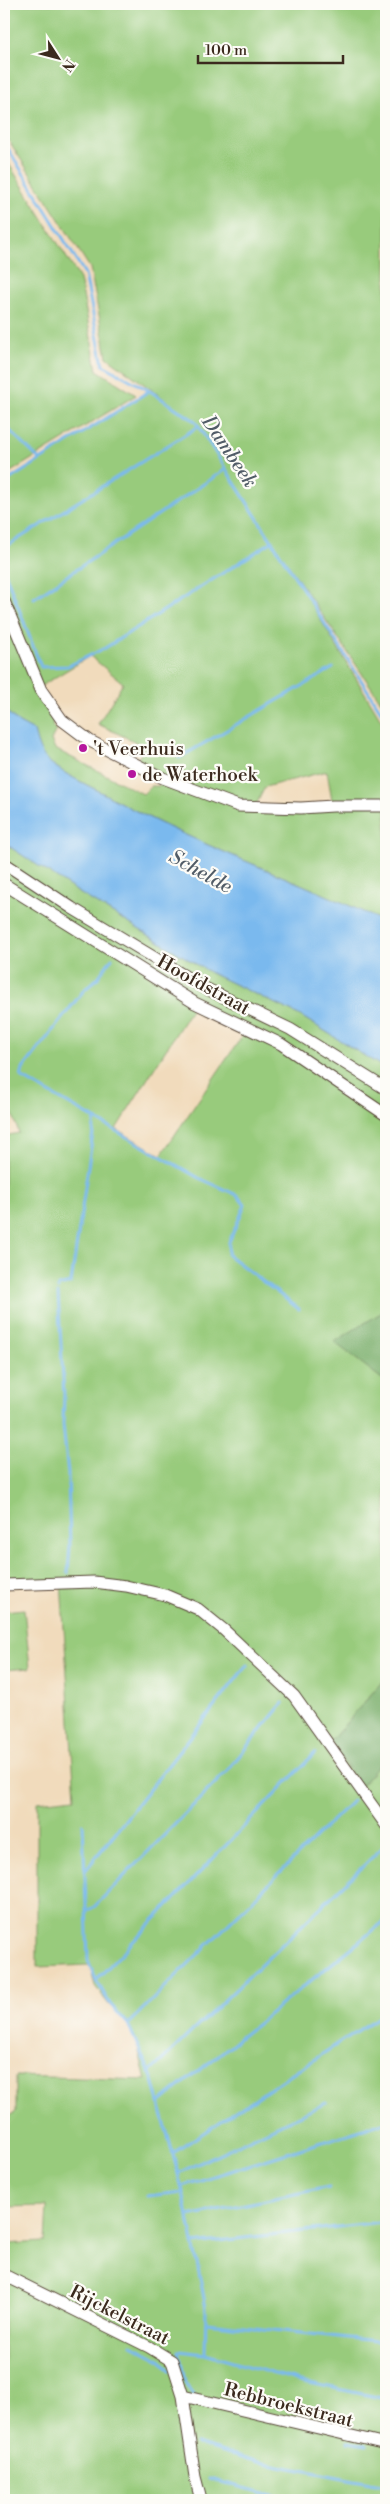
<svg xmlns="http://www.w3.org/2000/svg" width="390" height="2504" viewBox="0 0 390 2504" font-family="'Libre Bodoni',serif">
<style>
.green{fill:#98cb7c;stroke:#6a7a4d;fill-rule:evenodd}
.forest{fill:#7aaf6c;stroke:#5a6c45}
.water{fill:#7ab9ee;stroke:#5a7286}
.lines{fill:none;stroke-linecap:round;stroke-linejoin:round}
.stream{stroke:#7ab9ee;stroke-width:3}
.minor-casing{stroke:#564536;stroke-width:13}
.minor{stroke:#fff;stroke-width:11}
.poi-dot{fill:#b5179e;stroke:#fdfcf7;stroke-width:2}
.labels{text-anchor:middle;stroke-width:4.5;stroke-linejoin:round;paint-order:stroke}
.poi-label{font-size:19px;fill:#3b2a1e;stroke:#fdfcf7;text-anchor:start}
.street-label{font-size:19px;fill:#3b2a1e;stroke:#fdfcf7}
.water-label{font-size:20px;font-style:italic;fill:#515c67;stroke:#fdfcf7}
</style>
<rect width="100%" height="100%" fill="#fdfcf7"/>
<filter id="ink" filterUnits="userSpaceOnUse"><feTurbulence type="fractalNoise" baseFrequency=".02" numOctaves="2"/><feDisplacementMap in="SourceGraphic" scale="10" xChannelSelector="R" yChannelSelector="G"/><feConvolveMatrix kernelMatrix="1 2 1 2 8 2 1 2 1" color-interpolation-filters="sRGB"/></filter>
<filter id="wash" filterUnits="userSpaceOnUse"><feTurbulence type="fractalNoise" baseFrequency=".0096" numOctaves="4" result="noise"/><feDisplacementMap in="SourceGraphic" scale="20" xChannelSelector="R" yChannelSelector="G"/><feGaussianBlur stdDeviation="1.12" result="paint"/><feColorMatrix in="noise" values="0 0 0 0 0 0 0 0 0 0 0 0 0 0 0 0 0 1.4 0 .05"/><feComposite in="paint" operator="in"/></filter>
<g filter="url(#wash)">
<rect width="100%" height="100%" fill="#f1dbbc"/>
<path class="green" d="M4,4H386V709L281,554L386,728V923C296,878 199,847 110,797C90,786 66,776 48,761C39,753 36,742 34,731L19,723L4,709V483L150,391L175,407L107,357L90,268L4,133ZM90,656L123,683L98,724L144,746L136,764L163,778L159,786H151L143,794L55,749L51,740L56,730L52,726L55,717L36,689ZM327,771L333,806L255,807L265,787Z
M4,156L80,279L97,370L136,395L4,476Z
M4,843L81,894L211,973L299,1015L386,1069V1310L335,1342L386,1382V1677L330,1742L361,1786L386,1757V2500H4V2244L45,2242L47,2206L4,2207V2120L16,2112V2076L146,2080L136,2040L127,2021L109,2005L95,1986L90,1965L37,1967V1802L75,1798L61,1582L4,1585V1136L19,1133L4,1088ZM194,1005L247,1029L161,1155L116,1129Z
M24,1609L30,1668L4,1670V1611Z"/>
<path class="forest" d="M386,1310V1382L334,1342Z
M386,1677V1757L361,1786L330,1742Z"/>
<path class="water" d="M4,709L19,723L34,731C37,742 39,752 48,761C66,776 90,786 110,797C199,847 296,878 386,923V1069L299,1015L211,973L81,894L4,843Z"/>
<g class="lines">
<path class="stream" d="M4,142L85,274L103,365L150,391L195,421L386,719
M4,425L40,460
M4,483L149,391
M7,546L199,426
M4,570L41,667L68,666L105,648L273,541
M34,598L226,469
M179,758L333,668
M112,958L97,979L84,990L23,1069L21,1077L199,1178L237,1195L245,1205L229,1242L228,1255L299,1309
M58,1289V1286L71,1283L95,1119
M58,1294L64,1395L63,1424L68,1474L70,1545L68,1573
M83,1824L88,1960L96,1980L110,2004L128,2024L153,2080L183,2192L206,2308L205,2354
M85,1871L247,1665
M86,1911L94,1907L226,1772L283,1703
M96,1980L315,1753
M128,2024L352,1801
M149,2073L386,1844
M159,2103L386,1920
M173,2153L386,2012
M178,2173L326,2103
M182,2186L386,2122
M147,2196L183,2192
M188,2216L329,2187
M193,2244L380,2222
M206,2323L386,2342
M132,2345L161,2360L170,2371
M193,2395L185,2382L179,2351L205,2354L300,2381L386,2399
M348,2442L367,2445
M196,2444L259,2462L386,2486
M209,2479L292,2500"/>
</g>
</g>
<g filter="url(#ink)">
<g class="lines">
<defs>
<path id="minor" d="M4,601L41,690L62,720L90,741L163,778L238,806L301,808L333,806H386
M4,863L72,908L203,987L290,1029L386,1089
M4,884L195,1003L281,1044L386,1115
M4,1585L94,1582L126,1586L165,1595L198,1609L224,1630L294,1696L386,1825
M4,2275L149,2347L172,2361L183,2396L195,2477L201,2500
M183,2396L386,2444"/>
</defs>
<use href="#minor" class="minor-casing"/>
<use href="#minor" class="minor"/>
</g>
</g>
<g class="poi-dot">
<circle cx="83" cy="748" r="5"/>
<circle cx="132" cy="774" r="5"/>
</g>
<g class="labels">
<g class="poi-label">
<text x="93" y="755">'t Veerhuis</text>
<text x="142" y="781">de Waterhoek</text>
</g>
<g class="street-label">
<text transform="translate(204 984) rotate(29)" y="7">Hoofdstraat</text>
<text transform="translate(120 2314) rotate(27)" y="7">Rijckelstraat</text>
<text transform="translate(289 2404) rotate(14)" y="7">Rebbroekstraat</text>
</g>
<g class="water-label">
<text transform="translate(230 451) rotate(56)" y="7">Dambeek</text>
<text transform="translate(201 871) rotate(29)" y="7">Schelde</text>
</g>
</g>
<rect width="390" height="2504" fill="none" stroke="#fdfcf7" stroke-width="20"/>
<g transform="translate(58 58) rotate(126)" stroke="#fdfcf7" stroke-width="4" paint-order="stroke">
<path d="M0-4L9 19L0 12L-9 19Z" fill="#3b2a1e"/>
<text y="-8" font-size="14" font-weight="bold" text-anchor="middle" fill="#3b2a1e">N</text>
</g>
<path d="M198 55v8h145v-8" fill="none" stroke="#3b2a1e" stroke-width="2.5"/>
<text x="205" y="55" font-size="15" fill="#3b2a1e" stroke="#fdfcf7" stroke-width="4" paint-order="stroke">100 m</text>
</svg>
